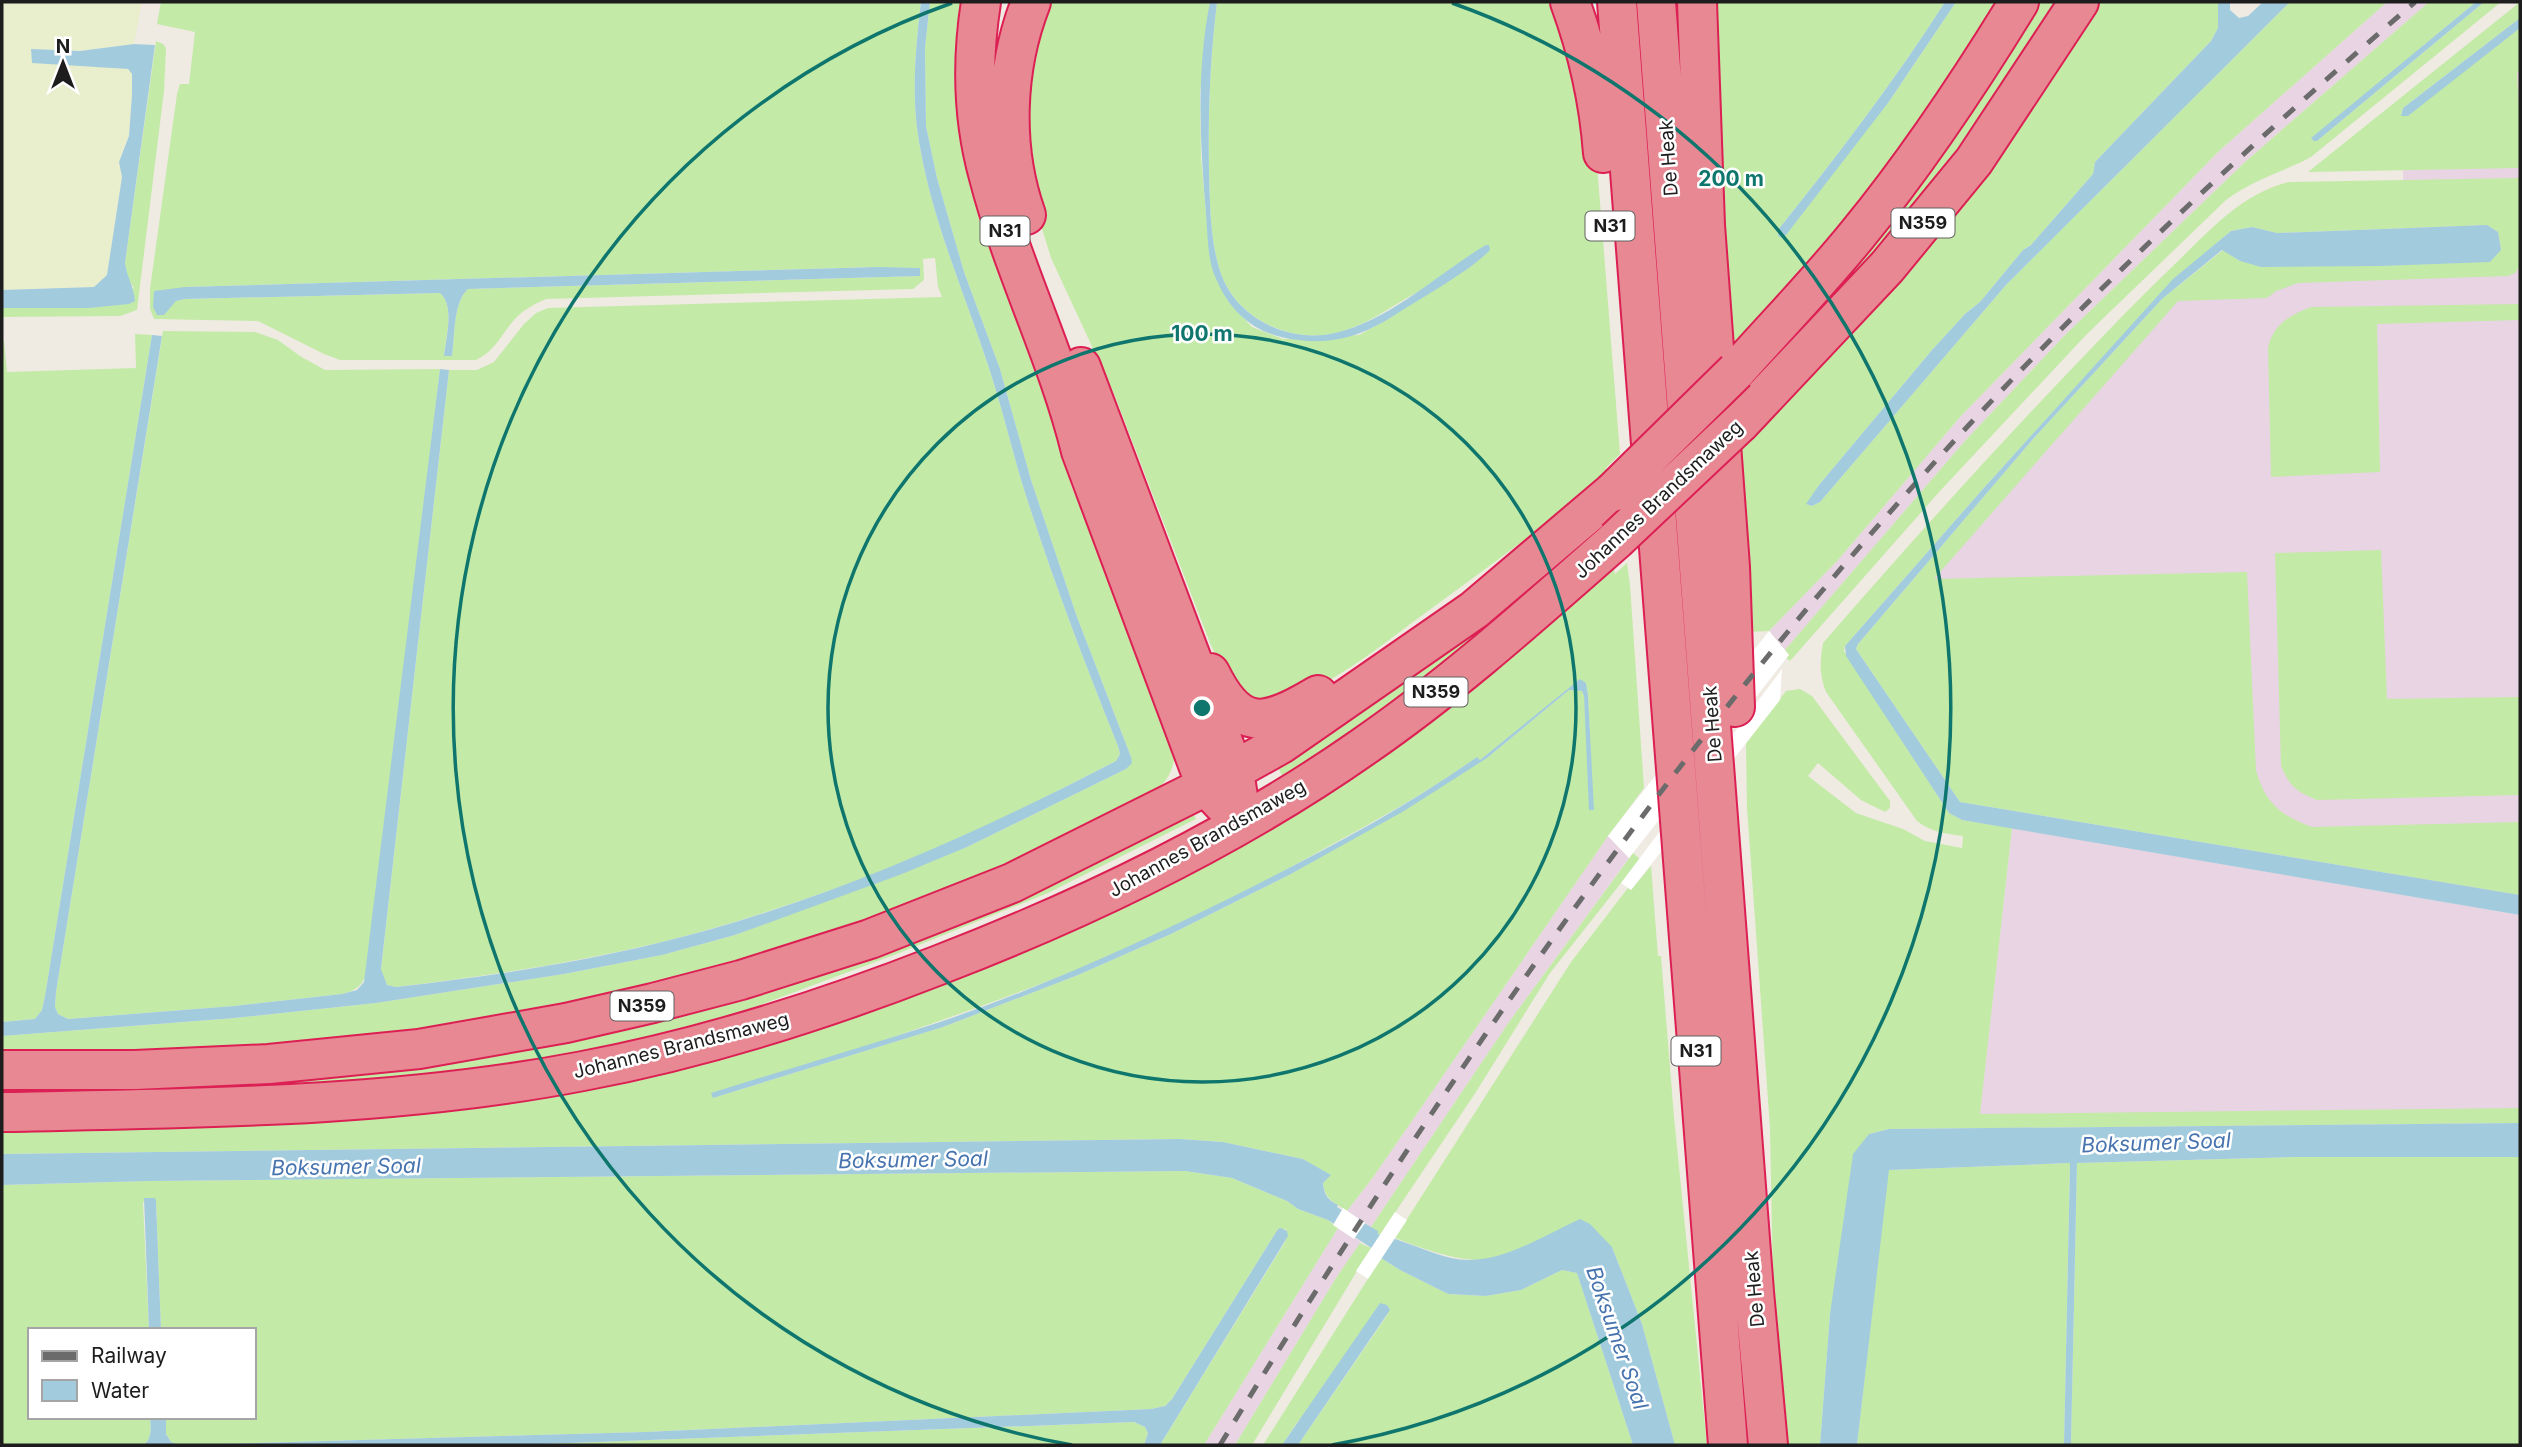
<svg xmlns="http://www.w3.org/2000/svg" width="2522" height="1447" viewBox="0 0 2522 1447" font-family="Inter,sans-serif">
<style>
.industrial{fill:#e8d4e3}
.farmland{fill:#e9eecd}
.grass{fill:#c4eaa7;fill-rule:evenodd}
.water{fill:#a2ccde}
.pier{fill:#fff}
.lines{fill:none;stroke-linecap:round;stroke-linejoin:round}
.highway-casing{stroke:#dc2054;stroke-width:42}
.highway{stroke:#e88893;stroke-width:38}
.rail{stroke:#6b6b6b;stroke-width:5;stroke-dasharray:14 14;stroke-linecap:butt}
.highway-bridge-casing{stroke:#dc2054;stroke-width:42;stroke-linecap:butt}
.highway-bridge{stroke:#e88893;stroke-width:38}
.ring{fill:none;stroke:#0f766e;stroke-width:3.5}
.labels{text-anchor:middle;stroke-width:5;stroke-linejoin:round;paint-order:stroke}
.shield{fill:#fff;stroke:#616161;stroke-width:2}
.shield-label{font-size:18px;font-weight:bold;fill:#1d1d1d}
.street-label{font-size:19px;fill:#1d1d1d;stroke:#fff}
.water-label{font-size:21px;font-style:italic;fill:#4774af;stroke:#fff}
.centre{fill:#0f766e;stroke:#fff;stroke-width:3.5}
.ring-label{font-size:21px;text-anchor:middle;font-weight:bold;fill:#0f766e;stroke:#fff;stroke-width:5;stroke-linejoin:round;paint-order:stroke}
</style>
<rect width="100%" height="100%" fill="#efebe3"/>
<path class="industrial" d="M2387,2H2429L2245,162L2064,336L1964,442L1785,650L1769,631L1838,560L1961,416L2218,152Z
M2520,28V895L2394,875L1858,644L2162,299L2405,230L2401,116Z
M2012,828L2520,915V1123L1978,1128Z
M1608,836L1629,858L1509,1022L1371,1227L1347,1211L1374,1176Z
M1338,1228L1361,1242L1336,1278L1235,1445H1204Z"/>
<path class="farmland" d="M2,2H142L134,44L80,51L31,49L33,63L113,66L128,68L132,73V95L129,135L119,162L122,177L107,275L94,287L2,290Z"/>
<path class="grass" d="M161,2H921C916,43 912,87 917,128C928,212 964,291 990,371C1002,408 1011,446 1022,483C1050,572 1083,659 1118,746L1120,754L1116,761C1044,798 971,836 895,866C818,896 738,923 658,943C572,963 483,977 396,987L387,985L381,970L449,370H477L494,362L524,324L536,313L548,308L942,297L938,287L935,258L923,259L924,280L913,289L546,299C534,304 523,310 514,320C501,335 495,351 476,360H340L324,354L258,321L154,319L150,309V289L177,94L180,84H189L195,32L157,24ZM878,267L920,276L468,289C453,302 455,336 452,355H444C446,337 455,306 440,293L185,299L176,301L169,306L185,287Z
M930,2H962L956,30L958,91L1072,488L1111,574L1175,754C1172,784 1152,795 1128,810L913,906L703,975L545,1011L340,1043L2,1057V1036L235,1018L376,1003L564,974L662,955L735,935L967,847L1126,769L1131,763V757L1077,617L1031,480L1000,369L964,272L937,178L926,126L925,48Z
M1044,2H1210L1200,94L1201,157L1210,257L1229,302L1252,327L1283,339L1359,335L1388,319L1490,250C1461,267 1431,284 1402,301C1380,314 1361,327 1336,333C1290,344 1235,318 1220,271C1210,240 1210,204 1209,171C1208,113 1210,59 1217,2H1561L1594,127L1620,454L1606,468L1607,476C1549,523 1488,567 1428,611C1390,638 1318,700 1272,700C1237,700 1223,670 1210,643L1114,394L1051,258L1036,209L1023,148L1024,68Z
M1708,2H1945C1894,82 1837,156 1778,230L1888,103L1956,2H2002L1895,158L1738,345L1724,354Z
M2035,2H2060L2017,76L1904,225L1738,404L1737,390Z
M2094,2H2218V28L2211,41L2095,162L2093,174L2031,245L2023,250L1980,302L1965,314L1932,350L1819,485L1807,504L1812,506L1820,502L2006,285L2290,2H2387L2218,152L1961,416L1838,560L1769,631L1746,632L1732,461L1745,440Z
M2429,2H2476L2312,138L2314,141H2317L2484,2H2501L2311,157C2283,172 2252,180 2226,200L2087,334L1940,491L1790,661L1786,658L1789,655L1785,650L1964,442L2064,336L2245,162Z
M2520,2V18L2403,108L2401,114L2520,28V70L2517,73L2520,123V168L2308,172Z
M156,41L163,44L166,48L164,91L137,310L120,316L2,317V308H89L134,288L128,279L125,263Z
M2519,178L2520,266L2515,273L2508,276L2298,283L2276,291L2267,298L2178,301L1934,579L2247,572L2256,770C2265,803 2281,816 2312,827L2520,822V895L1960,802L1856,649L1858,644L2033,439L2162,299L2223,250L2240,261L2501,249L2498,232L2487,225L2277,233L2252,227L2231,231L2173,280L1982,490L1845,646L1844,651L1949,813L1962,820L2012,828L1980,1114L2520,1108V1123L1889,1129L1869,1134L1830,1314L1820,1445H1783L1774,1337L1770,1128L1747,808L1746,743L1786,691L1800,689L1812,696L1890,801V808L1885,812L1861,800L1818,763L1808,776L1856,813L1903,829L1925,841L1962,848L1963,836C1946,834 1931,832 1917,821L1826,692C1819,674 1820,661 1823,643C1915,537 2009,433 2107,332C2130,308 2154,284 2178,261C2211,229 2243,193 2289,182Z
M2520,304V320L2377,324L2380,472L2271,477L2268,348C2273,324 2290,315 2311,307Z
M163,331L255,332L278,340L300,356L325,370L440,369L368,969C363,985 358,990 342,994L234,1006L68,1019L58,1014L55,1007L56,992Z
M135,334L152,335L45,996L42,1010L35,1019L2,1022V341H4L7,372L136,368Z
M1614,510L1615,524L1480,640L1285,781L1275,762Z
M2381,550L2387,699L2520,697V795L2317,800C2297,792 2290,787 2281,766L2275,553Z
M1627,563L1630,585L1644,788L1608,836L1374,1176L1347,1211C1334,1202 1325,1200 1323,1183L1330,1175L1303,1159L1223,1142L1180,1139L2,1154V1126L410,1112L1113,908L1613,565L1615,574ZM1580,680L1586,683L1588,695L1593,810L1584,696L1582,691L1569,690L1487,758L1289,875L1171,934L1078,975L943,1027L713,1098C834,1057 955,1018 1074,971C1162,936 1248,891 1331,845C1381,818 1430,790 1476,758L1479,761Z
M1191,809L1196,819L1048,893L894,955L685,1033L606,1052L364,1086L2,1096V1086L565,1038Z
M1633,853L1640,859L1550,973L1476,1092L1380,1235L1371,1227L1509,1022Z
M1651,866L1658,956H1661L1674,1117L1707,1445H1675L1642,1324L1612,1247L1476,1260C1446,1258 1422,1248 1395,1238L1571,962L1628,888L1631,890Z
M2297,1157H2520V1445H2071L2077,1163Z
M2070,1163L2064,1445H1857L1888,1170Z
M1185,1171L1232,1178L1287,1201L1298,1209L1328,1220L1338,1228L1204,1445H1160L1285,1242L1287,1231L1285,1229H1278L1172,1399L1165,1406L1151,1409L645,1432L180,1445L171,1442L166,1434V1417H254V1330H161L156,1201L143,1202L149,1330H30V1417H150C151,1428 152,1438 144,1445H2V1185L150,1181Z
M1360,1243L1371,1248L1252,1445H1235L1336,1278Z
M1381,1258L1400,1270L1448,1294L1486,1296L1521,1290L1562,1270L1577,1273L1633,1445H1298L1390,1311L1296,1424L1282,1445H1263Z
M1134,1422L1145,1427L1148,1433L1144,1445H516Z"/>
<path class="water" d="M921,2H930L925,48L926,126L937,178L964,272L1000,369L1031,480L1077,617L1131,757L1132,763L1126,769L967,847L902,874L735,935L662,955L564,974L376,1003L235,1018L2,1036V1022L35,1019L42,1010L45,996L152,335L162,336L56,992L55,1007L58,1014L68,1019L234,1006L342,994L357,990L364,982L440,369L449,370L381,969L387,985L396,987C484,977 572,964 658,943C819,904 970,837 1116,761L1120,754L1118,746C1083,659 1050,572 1022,483C1011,446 1002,408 990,371C964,291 928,212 917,128C912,87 916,43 921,2Z
M1210,2H1217C1210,59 1208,113 1209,171C1210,204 1210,240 1220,271C1235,318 1289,344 1335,333C1391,320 1437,274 1486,245H1489L1490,250C1470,271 1423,297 1398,313C1366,334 1336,345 1298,340C1260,336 1233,317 1217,281C1207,261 1208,236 1206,214C1200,143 1196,72 1210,2Z
M1945,2H1956L1888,103L1786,235L1782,238L1778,236V230C1837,156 1894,82 1945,2Z
M2218,2H2230V10L2239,18L2248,16L2263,2H2290L2006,285L1820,502L1812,506L1806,504L1819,485L1932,350L1965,314L1980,302L2023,250L2031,245L2093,174L2095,162L2211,41L2218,28Z
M2476,2H2484L2317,141H2314L2311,138Z
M2520,18V28L2408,116H2401L2403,108Z
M134,44L155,45L125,263C127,277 134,287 135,301L129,304L89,308H2V290L94,287L107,275L122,177L119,162L129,136L132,95V74L128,69L32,63L31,49L80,51Z
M2487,225L2498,232L2501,250L2490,262L2381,266L2261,267L2240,261L2222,250L2162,299L2033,439L1858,644L1856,649L1960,802L2520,895V915L1962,820L1949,813L1846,656L1845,646L1982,490L2173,279L2231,231L2252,227L2277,233Z
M878,267L920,268V276L468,289C453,302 455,336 452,356H444C446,337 455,306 440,293L185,299L176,301L164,315H157L153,307L154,291L185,287Z
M1580,679L1586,683L1588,695L1594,810H1589L1584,696L1582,691L1569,690L1487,758L1404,811L1289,875L1171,934L1078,975L943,1027L713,1098L711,1093C787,1069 864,1047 940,1022C1040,988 1137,944 1232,897C1316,855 1401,811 1477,757L1480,760Z
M2520,1123V1157H2297L2077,1163L2071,1445H2064L2070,1163L1889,1170L1857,1445H1820L1830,1314L1853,1154L1869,1134L1889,1129Z
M1180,1139L1223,1142L1303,1159L1331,1175L1323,1183C1324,1195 1328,1200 1338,1205L1337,1207L1378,1231V1234C1404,1240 1426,1252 1451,1258C1496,1268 1540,1237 1580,1219L1590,1224L1612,1247L1642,1324L1675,1445H1633L1577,1273L1562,1270L1521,1290L1486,1296L1448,1294L1400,1270L1381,1258L1370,1247L1328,1220L1298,1209L1287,1201L1232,1178L1185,1171L150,1181L2,1185V1154Z
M144,1198H155L156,1201L161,1330H149Z
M1281,1228L1287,1231L1288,1236L1160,1445H1144L1148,1433L1145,1427L1134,1422L516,1445H144C152,1438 151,1428 150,1417H166V1434L171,1442L180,1445L645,1432L1151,1409L1165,1406L1172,1399L1278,1229Z
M1380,1303L1387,1305L1390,1310L1298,1445H1282Z"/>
<path class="pier" d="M1769,631L1789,655L1629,858L1608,836Z
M1782,669L1780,700L1631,890L1621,883Z
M1343,1208L1365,1223L1354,1239L1333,1225Z
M1395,1212L1407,1220L1368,1279L1356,1271Z"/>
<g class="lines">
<defs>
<path id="highway" d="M981,2C972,59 973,120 989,177C1013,270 1058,357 1081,451L1206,786L1223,804
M1570,2C1588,51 1599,100 1603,153
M1617,2L1728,1445
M1656,2L1754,1292L1768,1445
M1697,2L1705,225L1730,567L1735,707
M1026,215C1002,148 1005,68 1031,2
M1081,367L1234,771L1238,797
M1736,371C1776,326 1819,282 1857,235C1917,162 1970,82 2019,2
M1740,423L1887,267L1974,161L2079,2
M1210,673C1240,734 1266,726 1318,695
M2,1070H135L269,1064L419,1049L566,1023L653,1003L741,980L870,939L1012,883L1206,786L1281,744L1474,610L1613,492
M2,1112C196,1108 391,1108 583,1071C705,1048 824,1010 939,965C1087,908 1233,838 1363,747C1453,685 1534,612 1616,540"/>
</defs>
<use href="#highway" class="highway-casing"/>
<use href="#highway" class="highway"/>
<path class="rail" d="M1220,1445C1422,1115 1641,792 1899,502C2058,322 2233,159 2415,2"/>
<defs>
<path id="highway-bridge" d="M1613,492L1736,371
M1616,540L1740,423"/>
</defs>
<use href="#highway-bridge" class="highway-bridge-casing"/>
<use href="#highway-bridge" class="highway-bridge"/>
</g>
<g class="ring">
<circle cx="1202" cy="708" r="374"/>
<path d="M1072 1445A748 748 0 0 1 952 3M1452 3A748 748 0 0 1 1332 1445"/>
</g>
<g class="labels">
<g class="shield">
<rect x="1891.5" y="208.5" width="63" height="29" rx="5"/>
<rect x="1585.5" y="211.5" width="49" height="29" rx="5"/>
<rect x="980.5" y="216.5" width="49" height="29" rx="5"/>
<rect x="1404.5" y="677.5" width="63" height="29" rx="5"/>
<rect x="610.5" y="991.5" width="63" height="29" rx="5"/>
<rect x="1671.5" y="1036.5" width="49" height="29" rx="5"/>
</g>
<g class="shield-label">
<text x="1923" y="229">N359</text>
<text x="1610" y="232">N31</text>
<text x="1005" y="237">N31</text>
<text x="1436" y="698">N359</text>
<text x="642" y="1012">N359</text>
<text x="1696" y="1057">N31</text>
</g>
<g class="street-label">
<text transform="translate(1668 158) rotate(-94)" y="7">De Heak</text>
<text transform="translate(1658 499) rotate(-43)" y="7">Johannes Brandsmaweg</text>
<text transform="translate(1712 724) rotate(-94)" y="7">De Heak</text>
<text transform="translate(1207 838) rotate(-29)" y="7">Johannes Brandsmaweg</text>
<text transform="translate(681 1045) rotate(-14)" y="7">Johannes Brandsmaweg</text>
<text transform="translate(1754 1289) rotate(-95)" y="7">De Heak</text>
</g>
<g class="water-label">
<text transform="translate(2156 1143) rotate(-2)" y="7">Boksumer Soal</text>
<text transform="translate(913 1160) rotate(-1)" y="7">Boksumer Soal</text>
<text transform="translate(346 1167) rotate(-1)" y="7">Boksumer Soal</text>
<text transform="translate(1617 1338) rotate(71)" y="7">Boksumer Soal</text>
</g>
</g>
<circle cx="1202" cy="708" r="10" class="centre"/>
<g class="ring-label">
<text x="1731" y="186">200 m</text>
<text x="1202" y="341">100 m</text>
</g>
<rect width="2522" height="1447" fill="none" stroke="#1d1d1d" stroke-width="7"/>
<rect x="28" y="1328" width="228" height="91" fill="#ffffff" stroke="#a5a5a5" stroke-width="2"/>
<rect x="42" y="1351" width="35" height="10" fill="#6b6b6b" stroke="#a5a5a5" stroke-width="2"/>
<text x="91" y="1363" font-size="21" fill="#1d1d1d">Railway</text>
<rect x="42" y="1380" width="35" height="21" fill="#a2ccde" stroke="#a5a5a5" stroke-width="2"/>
<text x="91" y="1398" font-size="21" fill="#1d1d1d">Water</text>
<g transform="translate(63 63)" stroke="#ffffff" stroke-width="5" paint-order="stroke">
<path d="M0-5L12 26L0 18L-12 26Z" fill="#1d1d1d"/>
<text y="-10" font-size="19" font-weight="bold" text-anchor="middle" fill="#1d1d1d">N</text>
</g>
</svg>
